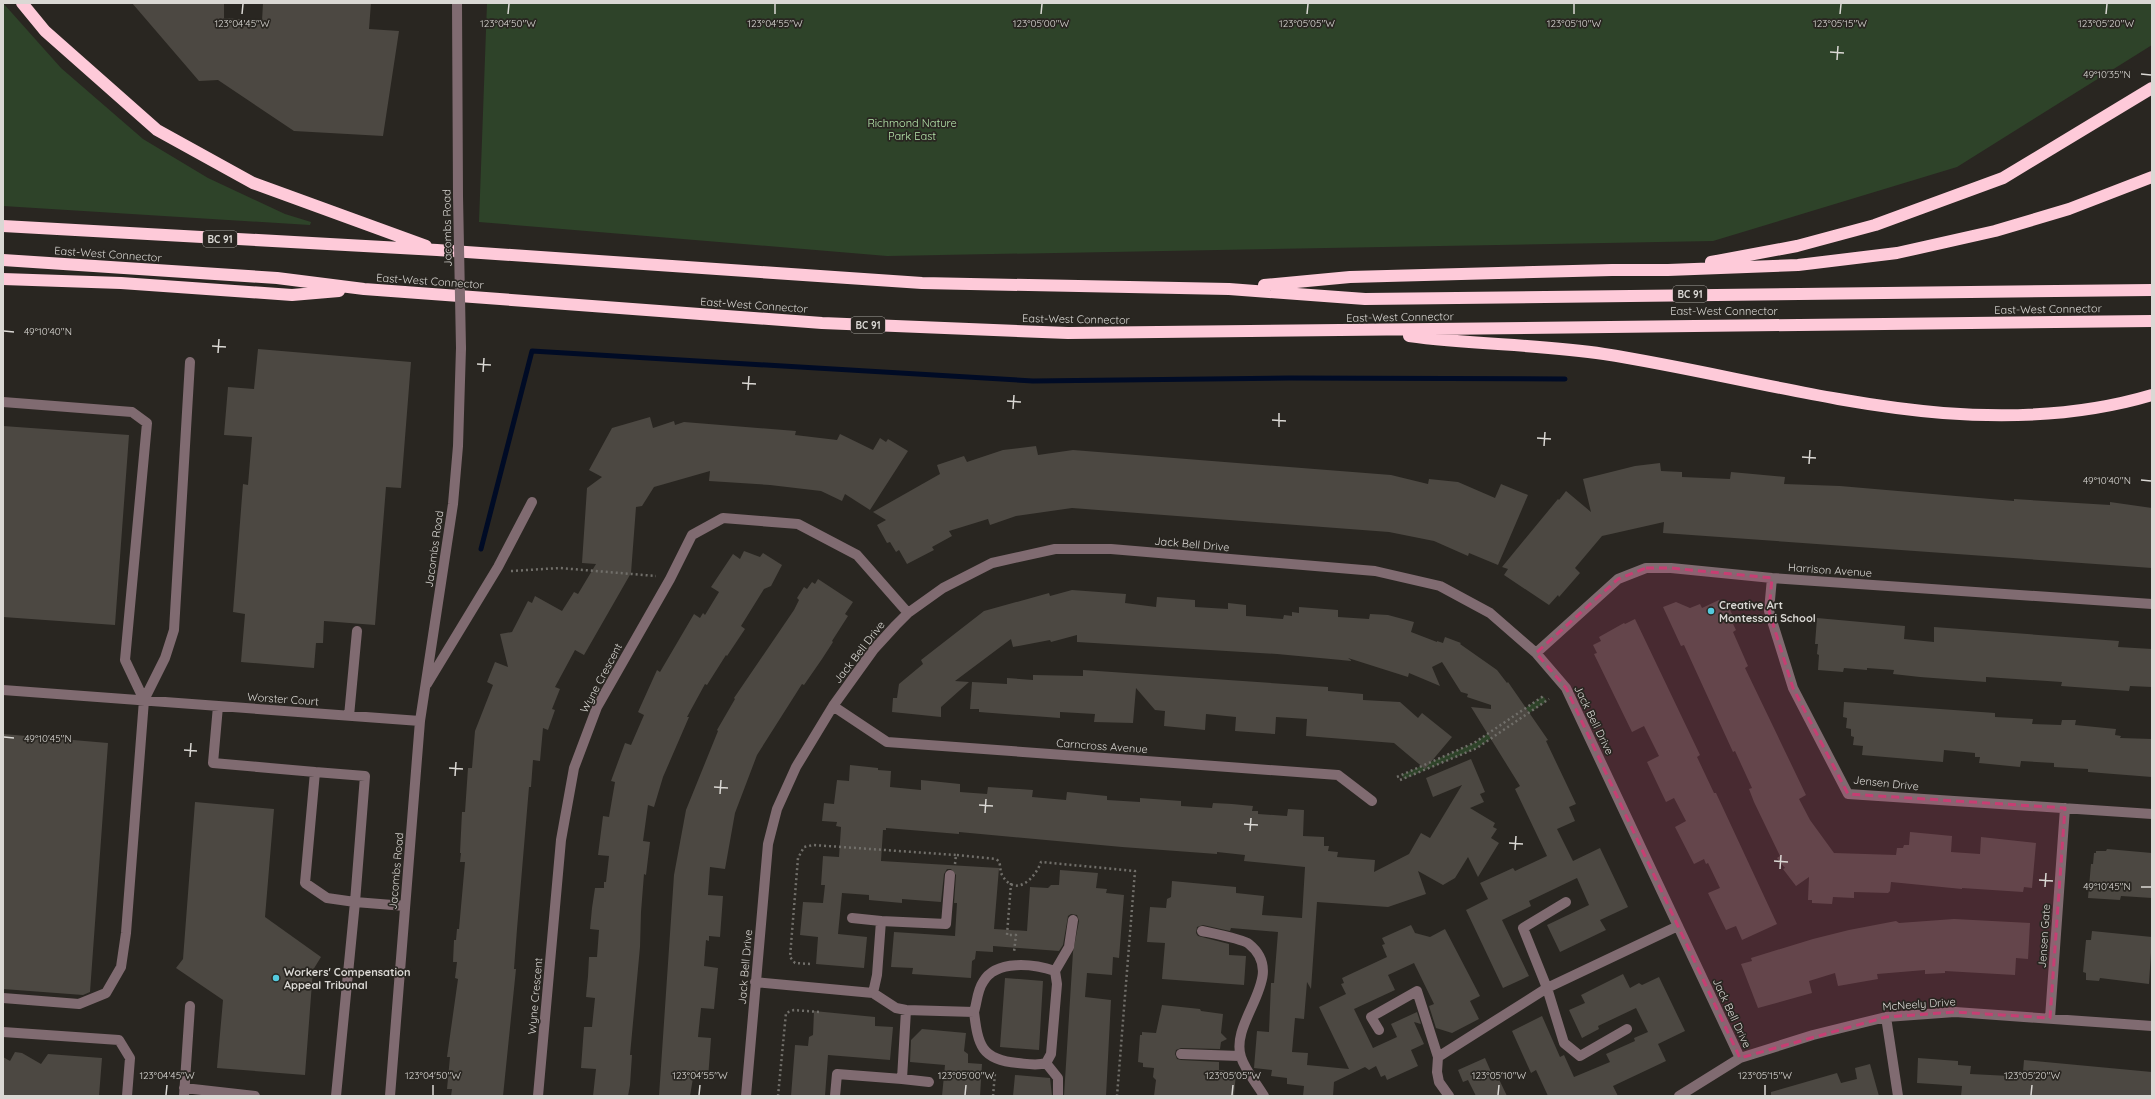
<svg xmlns="http://www.w3.org/2000/svg" width="2155" height="1099" viewBox="0 0 2155 1099" font-family="Quicksand,sans-serif">
<style>
.green{fill:#2e4329}
.lines{fill:none;stroke-linecap:round;stroke-linejoin:round}
.stream{stroke:#000b25;stroke-width:5}
.building{fill:#4c4842}
.path{stroke:#716f6a;stroke-width:2.5;stroke-dasharray:2 3;stroke-linecap:butt}
.minor{stroke:#806b71;stroke-width:10}
.highway{stroke:#fecad9;stroke-width:12}
.minor-bridge{stroke:#806b71;stroke-width:10}
.marked{fill:#c73e73;fill-opacity:0.2;stroke:#c73e73;stroke-width:3;stroke-dasharray:8 5;stroke-linejoin:round}
.ticks{fill:none;stroke:#dad8d4;stroke-width:1.5}
.poi-dot{fill:#54cade;stroke:#292621;stroke-width:1.5}
.labels{text-anchor:middle;stroke-width:3.5;stroke-linejoin:round;paint-order:stroke}
.shield{fill:#292621;stroke:#a5a39e;stroke-width:1}
.shield-label{font-size:10px;font-weight:bold;fill:#dad8d4}
.park-label{font-size:11px;fill:#b6e6ac;stroke:#292621}
.street-label{font-size:11px;fill:#dad8d4;stroke:#292621}
.poi-label{font-size:11px;font-weight:bold;fill:#dad8d4;stroke:#292621;text-anchor:start}
.ticks-label{font-size:10px;text-anchor:middle;fill:#dad8d4;stroke:#292621;stroke-width:3.5;stroke-linejoin:round;paint-order:stroke}
</style>
<rect width="100%" height="100%" fill="#292621"/>
<path class="green" d="M3,3L61,68L143,139L208,178L285,214L311,222L310,225L3,206Z
M487,3H2152V45L1957,167L1713,241L887,256L479,222Z
M1543,696L1547,701L1477,748L1404,779L1401,775L1474,743Z"/>
<g class="lines">
<path class="stream" d="M481,549L532,351L1033,381L1289,378L1565,379"/>
</g>
<path class="building" d="M132,3H224V18L262,21L263,3H371L369,29L399,31L383,136L294,131L218,80L199,81Z
M258,349L411,362L401,488L386,487L375,625L324,621L323,643H316L314,668L241,662L245,614L233,612L243,484L248,485L252,437L224,435L228,387L254,389Z
M650,417L653,428L674,421L675,425L684,422L796,431L795,435L837,440L840,434L873,450L880,438L886,442L888,439L908,451L870,510L845,494L842,501L821,491L770,485L709,481L710,471L654,487L642,506L636,507L631,573L584,655L575,650L555,687L560,689L552,709L555,710L548,730L543,728L540,761L533,760L531,787H529L517,929L514,969H516L503,1096H451L452,1089H447L450,1057H447L458,979L455,978L457,962H453L454,940H456L457,929H459L465,862H460L461,853H460L462,812H465L468,768H472L475,731L493,685L487,682L495,662L508,667L500,634L512,632L528,601L532,603L535,596L562,611L574,592L578,594L596,564L582,563L587,488L602,477L589,470L612,428Z
M3,426L129,435L115,625L3,617Z
M1036,446L1038,455L1073,450L1391,475L1428,484L1429,479L1458,482L1495,498L1501,484L1528,495L1498,565L1469,553L1468,556L1434,541L1389,532L1072,508L1016,516L990,525L988,519L949,531L952,536L932,547L934,550L907,564L899,550L896,552L890,542L887,543L877,525L886,520L873,512L940,474L937,465L964,456L967,462L1003,450Z
M1660,463L1661,471L1682,472V477L1730,479L1731,472L1785,477L1784,484L1840,486L2014,501V499L2110,505V502L2152,508V568L1663,533L1664,522L1602,536L1575,568L1580,573L1559,597L1558,595L1549,605L1504,575L1508,569L1502,567L1558,499L1559,500L1566,491L1591,512L1583,479L1635,466Z
M744,551L760,557L763,553L782,565L771,586L764,589L741,626L745,629L727,656L726,655L707,685L705,684L687,717H689L663,777L654,807L648,805L643,841L650,842L646,875L644,874L641,912L640,947L630,1055H632L630,1085L628,1096H593L596,1069L581,1068L584,1027H592L595,998L586,997L588,976L589,957H597L599,930L590,929L592,908L595,888H604V882H606L609,856L598,855L603,816L609,817L615,782L611,781L625,743L631,745L644,715L638,712L657,670L660,672L694,614L700,618L703,613L705,615L719,592L711,587L733,554L740,559Z
M818,579L853,602L845,614L848,616L832,641L833,642L822,659L804,685L802,684L757,755L735,813L725,869L710,867L708,895L723,896L720,937L709,936V941L706,940L704,966L718,968L714,1009L701,1008L698,1037L711,1038L708,1079L693,1078L690,1096H659L674,875L686,810L718,731L717,730L735,699L734,698L794,610L799,600L797,598L804,587L807,589L812,582L815,584Z
M1072,590L1126,594L1125,603L1156,607L1157,597L1195,600V607L1228,609V603L1246,605V616L1283,619L1284,615L1292,616V612L1299,613V607L1338,610V617L1369,619L1370,614L1388,615L1414,622L1411,632L1437,642V641L1443,643L1445,637L1461,643L1460,644L1497,670L1507,683L1508,682L1548,740L1546,741L1576,804L1569,807L1575,821L1557,829L1573,861L1600,848L1628,907L1600,920L1606,930L1560,952L1547,925L1589,905L1577,878L1529,901L1531,906L1502,920L1529,976L1503,988L1466,910L1488,899L1480,883L1513,868L1515,871L1547,856L1515,789L1520,786L1471,707L1491,709V705L1467,697L1468,694L1461,692L1442,662L1432,667L1440,686L1409,673L1408,677L1348,658L1352,661L1277,654L1077,642V635L1051,642L1050,640L1013,647L1011,639L955,681L969,682L941,707V717L892,712L893,698H897L899,684L923,664L921,660L984,611L1049,593L1050,596Z
M1719,600L1724,608L1728,606L1736,622L1733,624L1736,630L1733,632L1748,666L1745,668L1806,795L1799,799L1810,820L1834,853L1896,855L1897,848H1903L1904,845H1909L1910,832L1952,836L1951,852L1980,854L1981,837L2036,843L2032,888L2024,887L2023,892L1962,888V889L1891,882L1890,891L1888,893L1854,892V898L1833,897L1832,904L1812,903V900H1808L1809,877L1796,886L1783,869L1785,868L1777,858L1780,856L1754,802L1749,789L1752,788L1735,751L1733,752L1684,645L1681,646L1663,607L1676,602L1690,608L1700,604L1702,608Z
M1817,618L1905,626L1904,639L1934,642V627L2119,641L2118,647L2152,649V687L2130,686L2129,691L2061,686L2062,682L1986,677V682L1920,677L1893,674L1894,670L1867,668V670L1844,668L1843,672L1818,670L1819,655L1817,654L1818,644H1815Z
M1635,619L1700,755L1697,757L1714,793H1716L1777,924L1742,940L1736,926L1726,930L1708,893L1720,888L1708,863L1706,864L1704,859L1694,864L1675,827L1686,821L1674,798L1666,802L1647,762L1659,756L1644,726L1632,732L1594,654L1597,653L1593,645L1601,641L1599,637L1624,623L1625,624Z
M1083,670L1328,687V691L1363,694V700L1400,702L1418,718L1422,713L1452,737L1425,769L1394,743L1306,736L1307,719L1276,717L1275,734L1235,731L1236,717L1206,714L1205,730L1164,726L1165,711L1155,710L1136,688L1133,723L1094,722L1095,714L1060,712V718L979,712V709H970L972,682L1007,684V678L1033,680V675L1083,676Z
M1844,702L1995,713V717L2033,719L2032,724L2061,725L2062,720H2076L2075,725L2116,729L2115,735L2121,736L2120,738L2152,739V777L2088,772V769L2054,767V763L2021,761L2020,767L1979,763L1980,757H1975V753L1944,750L1943,762L1862,755L1863,746L1853,745L1854,737L1851,736V729L1846,728L1847,718L1843,717Z
M3,734L108,743L90,992L83,995L3,989Z
M1471,759L1485,792L1480,794L1484,802L1470,808L1495,823L1493,827L1497,829L1491,838L1499,843L1478,877L1468,857L1455,878L1443,885L1418,871L1426,894L1388,907L1317,902L1311,989L1307,982L1304,1019L1295,1018L1292,1052L1308,1053L1307,1065L1349,1069L1319,1007L1346,994L1341,984L1344,983L1342,978L1387,957L1382,945L1385,944L1382,938L1411,925L1415,933L1430,937L1445,929L1480,996L1470,1001L1479,1019L1452,1033L1436,1028L1429,1006L1434,1004L1414,963L1388,975L1395,990L1354,1009L1373,1048L1397,1037L1391,1024L1417,1012L1421,1024L1414,1022L1424,1044L1411,1050L1418,1066L1387,1080L1385,1075L1381,1077L1376,1066L1369,1070L1365,1067L1334,1082L1333,1096H1303L1304,1086L1287,1084V1078L1271,1076L1272,1070L1254,1068L1257,1031L1269,1032L1271,983H1274L1278,932L1231,928L1230,931L1203,925L1197,927L1196,933L1198,936L1229,944V955L1246,956L1244,985L1162,979L1165,943L1147,942L1150,907L1166,908L1167,899L1171,897L1172,881L1236,887V893L1264,896L1262,915L1302,918L1305,867L1244,861L1245,855L1217,852V854L1122,847L959,832V834L886,828V830H883L881,861L999,868L994,929L1027,931L1030,887L1048,888L1051,885H1059L1060,870L1098,873L1096,888L1107,889L1106,893L1124,895L1119,958L1113,957L1112,975L1087,973L1085,997L1111,1000L1106,1096H1064L1073,952L1079,921L1077,915L1071,914L1068,916L1063,945L1059,951L993,946V952L976,951L975,959L972,961L971,978L912,974L913,968L891,967L894,932L955,936L957,903H954L956,875L951,869H947L944,874L941,902L902,899V903L869,900V895L842,893L838,934L867,937L864,968L816,964L818,937L800,935L803,902L823,903L825,885H821L823,856L839,857L841,827L836,826L837,822L822,821L824,803L834,804L837,780L849,781L850,765L878,768V770L891,771L890,787L921,790V780L960,784V792L987,794L988,787L1033,790L1032,797L1066,800L1067,792L1107,796V800L1140,802V798L1181,801V806L1212,808L1213,803L1232,804L1253,806L1252,811H1258V814L1287,816L1288,809L1304,810L1303,836L1324,837V846H1329L1328,851L1338,852L1337,857L1375,860L1374,872L1409,854L1421,833L1430,838L1462,785L1433,797L1426,778Z
M195,802L274,809L265,917L321,957L313,970L305,1075L217,1068L223,1000L176,968L183,959Z
M2107,849L2152,853V898L2121,896L2120,900L2088,898L2091,864H2093L2094,853H2096V851H2106Z
M1954,919L2030,923L2028,959L2016,958L2015,975L1945,971V973L1925,974V970L1877,974L1878,979L1838,986L1835,973L1809,981L1812,993L1758,1008L1741,964L1752,961L1751,958L1813,939L1849,930L1896,921L1899,923Z
M2092,931L2152,937L2149,984L2100,978L2099,981L2086,980V973L2083,972L2086,940H2091Z
M1623,974L1630,988L1639,983L1642,985L1659,977L1685,1031L1658,1044L1666,1061L1613,1086L1618,1096H1548L1536,1070L1531,1073L1512,1031L1542,1016L1560,1057L1564,1055L1574,1077L1610,1062L1606,1054L1635,1041L1634,1038L1648,1032L1636,1008L1598,1026L1599,1029L1582,1038L1569,1010L1585,1003L1581,995Z
M1005,978L1043,981L1039,1050L1000,1047Z
M1162,1005L1200,1009L1201,1011L1223,1014L1221,1033L1227,1039L1221,1042L1220,1049L1181,1048L1176,1050L1175,1054L1177,1059L1181,1060L1219,1062V1070L1236,1072L1234,1096H1154L1156,1080L1153,1077L1154,1068L1143,1067V1063L1138,1062L1140,1035H1142V1032L1156,1033Z
M814,1011L875,1017V1026L893,1027L890,1060L828,1055L825,1096H791L795,1045L808,1046L809,1037L813,1035Z
M922,1029L966,1033L964,1051L968,1054V1063L982,1064L980,1096H942L945,1065L910,1062L911,1040Z
M15,1052L22,1053L41,1064L48,1054L102,1058L99,1096H3V1057L10,1061Z
M1485,1058L1492,1074L1496,1073L1507,1096H1476L1468,1080L1463,1082L1458,1070Z
M1918,1058L1958,1061V1065L1971,1066L1970,1074L2010,1076V1071L2023,1072L2024,1060L2152,1072V1096H1961L1962,1086L1917,1083Z
M1870,1064L1879,1096H1771V1092L1837,1073L1841,1083L1857,1079L1855,1068Z
M1015,1075L1050,1078L1052,1096H1013Z"/>
<g class="lines">
<path class="path" d="M511,571L560,568L656,576
M1397,777L1474,743L1545,695
M1400,780L1477,748L1549,699
M955,864L956,855L996,859C1002,863 999,869 1002,875C1015,898 1035,879 1041,862L1135,871L1117,1096
M1011,883L1007,935H1016L1014,952
M810,964L795,963L790,957L798,858L804,847L813,845L956,855
M778,1096L786,1013L794,1010L819,1012
M993,1096L995,1073"/>
<path class="minor" d="M457,3L458,196
M3,402L132,412L147,423L125,660L144,700
M1772,578L1769,611L1793,688L1848,794L2152,814
M1536,653L1618,579L1646,568H1671L1772,578L2152,604
M427,684L498,567L532,502
M3,690L420,721
M218,706L213,763L315,772L305,883L327,898L355,902L365,776L315,772
M833,706L887,742L1338,775L1372,801
M349,716L357,631
M1566,902L1523,928L1547,988L1564,1043L1580,1056L1627,1029
M852,918L881,921
M1202,931C1211,933 1243,939 1249,944C1289,976 1229,1020 1241,1057C1245,1070 1257,1084 1264,1096
M1055,971L1069,947L1073,920
M755,982L873,993L896,1008L906,1010L974,1012C977,1003 977,991 983,982C996,959 1034,964 1055,971L1057,984L1051,1054L1046,1063C1037,1066 1028,1064 1018,1063C981,1060 978,1045 974,1012
M873,993L877,975L881,921L946,924L950,875
M3,998L79,1004L106,993L121,967L126,933L144,700L165,658L174,630L190,362
M1886,1017L1898,1096
M2050,1018L2065,808
M1379,1030L1371,1017L1417,991L1438,1057L1437,1072L1439,1082L1449,1096
M3,1032L119,1040L130,1058L127,1096
M1181,1054L1240,1056
M1438,1057L1547,988L1678,926
M1046,1063L1058,1078V1096
M902,1079L929,1082
M184,1088L255,1096
M184,1096L190,1006
M336,1096L355,902L405,906
M390,1096L420,721L453,504L458,446L461,348
M538,1096L561,840L574,768L597,707L670,579L692,535L723,518L798,524L857,555L908,613
M746,1096L768,844L777,809L796,767L833,706L874,649L896,625L908,613L943,588L992,563L1055,549H1111L1375,571L1440,586L1490,613L1536,653L1566,688L1740,1058
M835,1096L837,1074L902,1079L906,1010
M1679,1096L1740,1058L1813,1035L1886,1017L1955,1012L2152,1026"/>
<path class="highway" d="M22,3L45,31L157,130L253,183L426,246
M3,226L437,250L922,283L1229,289L1365,299L2152,290
M3,260L277,278L364,289L822,323L1068,333L2152,321
M1711,262L1797,246L1875,225L2003,178L2152,88
M3,279L121,283L292,295L339,291
M1264,285L1350,277L1612,270H1668L1798,265L1897,253L1995,231L2069,209L2152,177
M1409,336C1473,345 1539,344 1604,354C1784,382 1970,449 2152,395"/>
<path class="minor-bridge" d="M458,196L461,348"/>
</g>
<path class="marked" d="M1646,568H1671L1772,578L1769,611L1793,688L1848,794L2065,808L2050,1018L1955,1012L1886,1017L1740,1058L1566,688L1536,653L1618,579Z"/>
<path class="ticks" d="M242,14L243,4M508,14L509,4M775,14V4M1041,14L1042,4M1307,14L1308,4M1574,14V4M1840,14L1841,4M2106,14L2107,4M1830,52L1844,53M1837,60L1838,46M2141,74L2151,75M4,331L14,332M212,346L226,347M218,353L219,339M477,364L491,365M483,372L484,358M742,383L756,384M748,390L749,376M1007,401L1021,402M1013,409L1014,395M1272,420L1286,421M1279,427V413M1537,438L1551,439M1544,446L1545,432M1802,457L1816,458M1809,464L1810,450M2141,480L2151,481M4,737L14,738M184,750L197,751M190,757L191,743M449,768L463,769M455,776L456,762M714,787L728,788M720,794L721,780M979,805L993,806M985,813L986,799M1244,824L1258,825M1250,831L1251,818M1509,843L1523,844M1515,850L1516,836M1774,861L1788,862M1780,869L1781,855M2039,880L2053,881M2045,887L2046,873M2141,887H2151M166,1095L167,1085M433,1095V1085M699,1095L700,1085M965,1095L966,1085M1232,1095L1233,1085M1498,1095L1499,1085M1765,1095V1085M2031,1095L2032,1085"/>
<g class="poi-dot">
<circle cx="1711" cy="611" r="4"/>
<circle cx="276" cy="978" r="4"/>
</g>
<g class="labels">
<g class="shield">
<rect x="203" y="231" width="34" height="16" rx="3"/>
<rect x="1673" y="286" width="34" height="16" rx="3"/>
<rect x="851" y="317" width="34" height="16" rx="3"/>
</g>
<g class="shield-label">
<text x="220" y="243">BC 91</text>
<text x="1690" y="298">BC 91</text>
<text x="868" y="329">BC 91</text>
</g>
<g class="park-label">
<text x="912" y="127">Richmond Nature<tspan x="912" dy="13">Park East</tspan></text>
</g>
<g class="street-label">
<text transform="translate(447 228) rotate(-91)" y="4">Jacombs Road</text>
<text transform="translate(108 254) rotate(4)" y="4">East-West Connector</text>
<text transform="translate(430 281) rotate(4)" y="4">East-West Connector</text>
<text transform="translate(754 305) rotate(4)" y="4">East-West Connector</text>
<text transform="translate(2048 309) rotate(-1)" y="4">East-West Connector</text>
<text x="1724" y="315">East-West Connector</text>
<text transform="translate(1400 317) rotate(-1)" y="4">East-West Connector</text>
<text transform="translate(1076 319) rotate(1)" y="4">East-West Connector</text>
<text transform="translate(1192 544) rotate(5)" y="4">Jack Bell Drive</text>
<text transform="translate(434 549) rotate(-82)" y="4">Jacombs Road</text>
<text transform="translate(1830 570) rotate(4)" y="4">Harrison Avenue</text>
<text transform="translate(859 652) rotate(-52)" y="4">Jack Bell Drive</text>
<text transform="translate(601 678) rotate(-62)" y="4">Wyne Crescent</text>
<text transform="translate(283 699) rotate(4)" y="4">Worster Court</text>
<text transform="translate(1594 720) rotate(64)" y="4">Jack Bell Drive</text>
<text transform="translate(1102 746) rotate(4)" y="4">Carncross Avenue</text>
<text transform="translate(1886 783) rotate(6)" y="4">Jensen Drive</text>
<text transform="translate(396 871) rotate(-85)" y="4">Jacombs Road</text>
<text transform="translate(2044 936) rotate(-86)" y="4">Jensen Gate</text>
<text transform="translate(745 967) rotate(-85)" y="4">Jack Bell Drive</text>
<text transform="translate(535 996) rotate(-85)" y="4">Wyne Crescent</text>
<text transform="translate(1919 1004) rotate(-4)" y="4">McNeely Drive</text>
<text transform="translate(1732 1013) rotate(65)" y="4">Jack Bell Drive</text>
</g>
<g class="poi-label">
<text x="1719" y="609">Creative Art<tspan x="1719" dy="13">Montessori School</tspan></text>
<text x="284" y="976">Workers' Compensation<tspan x="284" dy="13">Appeal Tribunal</tspan></text>
</g>
</g>
<g class="ticks-label">
<text x="242" y="27">123°04'45"W</text>
<text x="508" y="27">123°04'50"W</text>
<text x="775" y="27">123°04'55"W</text>
<text x="1041" y="27">123°05'00"W</text>
<text x="1307" y="27">123°05'05"W</text>
<text x="1574" y="27">123°05'10"W</text>
<text x="1840" y="27">123°05'15"W</text>
<text x="2106" y="27">123°05'20"W</text>
<text x="2107" y="78">49°10'35"N</text>
<text x="48" y="335">49°10'40"N</text>
<text x="2107" y="484">49°10'40"N</text>
<text x="48" y="742">49°10'45"N</text>
<text x="2107" y="890">49°10'45"N</text>
<text x="167" y="1079">123°04'45"W</text>
<text x="433" y="1079">123°04'50"W</text>
<text x="700" y="1079">123°04'55"W</text>
<text x="966" y="1079">123°05'00"W</text>
<text x="1233" y="1079">123°05'05"W</text>
<text x="1499" y="1079">123°05'10"W</text>
<text x="1765" y="1079">123°05'15"W</text>
<text x="2032" y="1079">123°05'20"W</text>
</g>
<rect width="2155" height="1099" fill="none" stroke="#dad8d4" stroke-width="8"/>
</svg>
